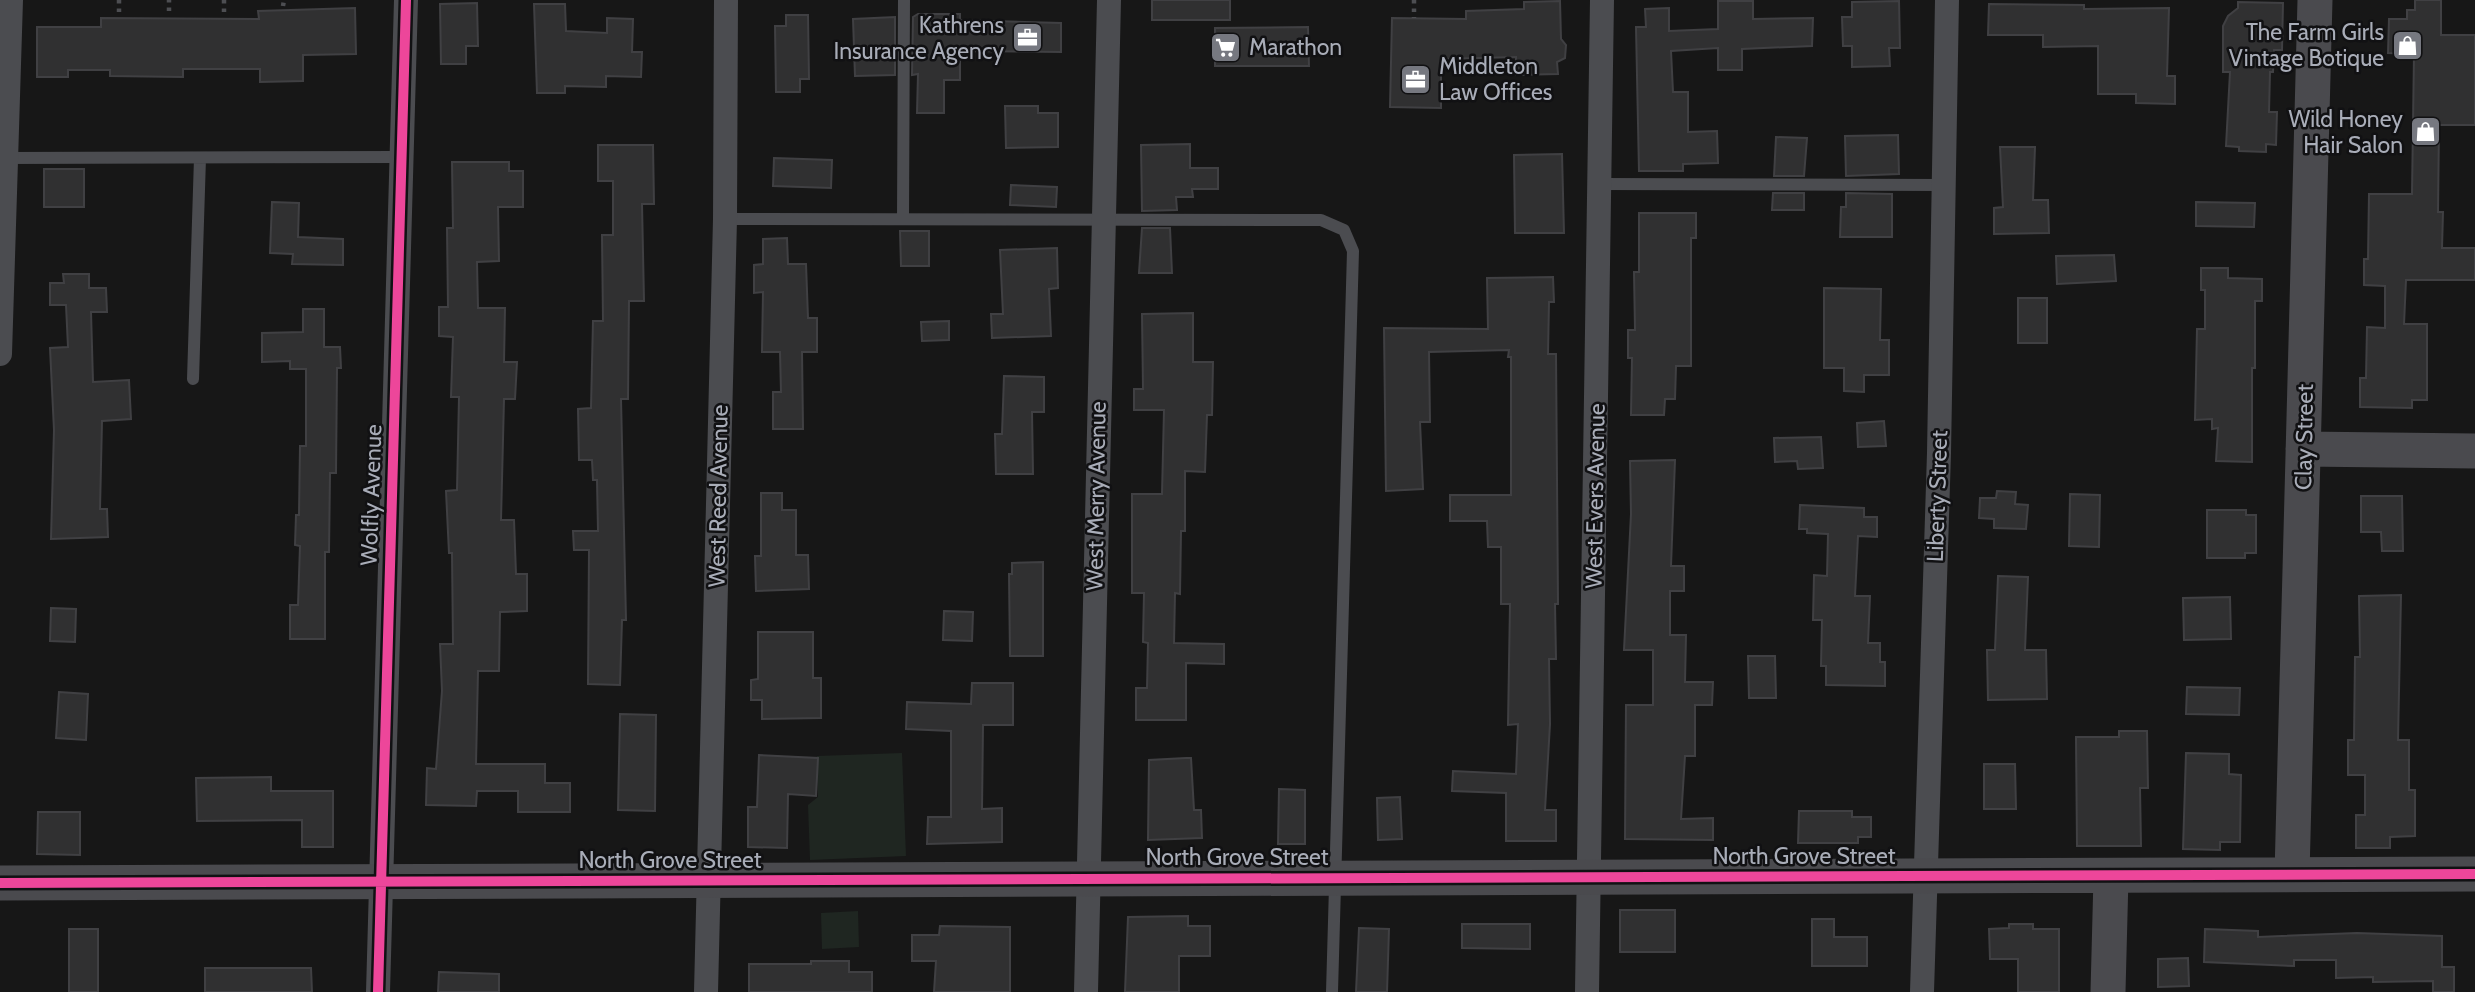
<svg xmlns="http://www.w3.org/2000/svg" width="2475" height="992" viewBox="0 0 2475 992" font-family="Cabin,sans-serif">
<style>
.green{fill:#1f2621}
.building{fill:#303031;stroke:#404043;stroke-width:2}
.lines{fill:none;stroke-linecap:round;stroke-linejoin:round}
.path{stroke:#4d4e52;stroke-width:4.5;stroke-dasharray:3.5 5;stroke-linecap:butt}
.lane{stroke:#4b4c50;stroke-width:12}
.street{stroke:#4b4c50;stroke-width:24}
.secondary{stroke:#4a4a4e;stroke-width:35}
.cycleway-casing{stroke:#111113;stroke-width:15}
.cycleway{stroke:#ed469a;stroke-width:10}
.labels{text-anchor:middle;stroke-width:5;stroke-linejoin:round;paint-order:stroke}
.poi-label{font-size:23px;fill:#a9adb8;stroke:#111113;text-anchor:end}
.street-label{font-size:23px;fill:#a9adb8;stroke:#111113}
</style>
<rect width="100%" height="100%" fill="#171717"/>
<path class="green" d="M902,753L906,856L810,860L808,805L818,797L817,756Z
M858,911L859,947L822,949L821,913Z"/>
<path class="building" d="M1152,0H1230V20H1152Z
M2415,0H2441V35H2475V125H2439L2438,212H2443L2442,248H2475V280H2406L2404,324H2427V400H2412V408L2360,407V378H2366L2367,327L2385,328V286L2364,285V259H2368L2369,194H2412L2414,54L2388,53L2389,19H2407V10H2415Z
M1560,1L1561,39L1566,45L1565,58L1557,62L1558,74L1516,75V57L1441,59V108L1390,107L1392,18L1466,19V11L1524,9V2Z
M1718,1H1753V19L1813,18L1812,46L1742,49V70H1718V48L1671,51L1673,92H1688V132L1717,131L1718,163L1683,164V171H1639L1636,27H1646L1645,9L1669,8V31L1718,29Z
M1899,1L1900,48H1889L1890,66L1852,67V46H1843L1842,17H1852V2Z
M2238,2L2283,3L2282,50H2274L2273,72H2270L2269,112H2277L2276,145L2266,144V152L2239,151V147L2226,146L2230,72H2223V26L2228,16L2238,8Z
M477,3L478,46H466V64H441L440,4Z
M534,4H565L566,31L607,33V18L633,19L632,52H642L641,77L606,76V87L565,86V93H537Z
M1989,4L2084,5V9L2169,8L2167,76H2175V104L2136,103V94H2098V46L2043,47V35H1988Z
M355,8L356,54L303,55V81L260,82V69H183V77L110,76V70H68V77H37V27H101V18L259,19L258,11Z
M918,14H960V20L1061,23V52L960,51V80H944V113H917L918,74L912,75L913,17Z
M786,15H808L809,79H800V92H776L775,26H786Z
M895,17V75L855,76L853,19Z
M1308,27L1309,66H1215V28Z
M1005,106H1038V113H1058V147L1006,148Z
M1898,135L1899,174L1846,176L1845,136Z
M1776,137L1807,138L1804,176H1774Z
M1190,144V168H1218V189H1192L1193,197H1176L1177,210L1142,211L1141,145Z
M598,145H653L654,204H642L644,301H629L628,399H621L626,620H622L620,685L588,684L589,550H574L573,531H598L597,480H593L592,460H579L578,409L591,408L593,321H603L602,235H613V181H598Z
M2000,147H2035L2033,200H2048L2049,233L1994,234V208L2003,207Z
M1562,154L1564,233H1515L1514,155Z
M774,158L832,160L831,188L773,186Z
M452,162H509V171H523V207H498L499,261L477,262L478,308H505L504,362H517L515,399H504L501,520H514L516,574H527V611L500,612L499,671H478L476,764H545V783H570V812H518V791H477L476,806L426,805L427,768L436,769L442,691L440,644H453L452,553H449L446,491L457,490L459,397H451L453,337L439,336V307H448L447,228H453Z
M44,169H84V207H44Z
M1011,185L1057,187L1056,207L1010,205Z
M1773,193H1804V210H1772Z
M1846,193L1892,194V237H1840L1841,207H1846Z
M272,202L299,203L298,237L343,239V265L292,264L293,254L270,253Z
M2196,202L2255,203L2254,227L2196,226Z
M1639,213H1696V238H1691V366H1676L1675,399H1665L1664,415H1631L1632,358H1628V330H1635L1634,272H1639Z
M1142,228H1170L1172,273H1139Z
M900,231H929V266H901Z
M787,238L788,264H806L808,318H817V352H802L803,429H773V392H781L780,352H762L763,292L754,293V265L763,264V239Z
M1057,248L1058,288L1049,289L1051,336L992,338L991,314H1003L1000,250Z
M2114,255L2116,281L2057,284L2056,256Z
M2201,268H2228V278L2262,279V301H2255V368H2252V462L2216,461L2218,428L2212,429V419L2195,420L2197,329H2205V290H2201Z
M63,274H89V288H106L107,312H91L93,382L129,380L131,419L102,421L100,509H107L108,537L51,539L54,430L50,348L68,347L66,305H50V283H64Z
M1553,277L1554,302H1549L1548,354H1556L1558,604H1555L1556,659H1549L1550,724L1545,810H1556V841H1506V793L1452,791L1453,771L1516,774L1518,724L1508,725L1510,604H1501V547H1488L1487,521H1450V495H1511V357H1508L1509,350L1429,352L1430,422H1420L1423,489L1386,491L1384,328L1488,329L1487,278Z
M1824,288L1881,289L1880,340H1889V375H1864V392L1844,391V368H1824Z
M2018,298H2047V343H2018Z
M303,309H324V347H340L341,368H337L336,473H330L329,552H325V639H290V605H298L300,546L295,545L296,515H299L300,446H306V369H290V361L262,362V333L303,332Z
M1193,313V362H1213L1212,415H1207L1205,472L1185,471V531H1181L1180,594L1175,593L1174,643L1224,644V664L1186,663V720H1136V688H1147L1148,643L1143,642L1144,593H1132V494H1162L1164,410H1134V389H1143L1142,314Z
M949,321V340L922,341L921,322Z
M1004,376L1044,377V412H1032L1033,474H996L995,434H1002Z
M1884,421L1886,446L1858,447L1857,423Z
M1821,437L1823,468L1798,469L1797,461L1775,462L1774,438Z
M1675,460L1671,566H1684V591H1670V635H1686L1685,682H1713L1712,705H1695V756H1685L1681,819L1713,818V840L1625,839L1626,705H1653V650H1624L1631,514L1630,461Z
M1997,491L2016,492L2015,504L2028,505L2026,529L1994,528V519L1979,518L1980,498H1996Z
M761,493H782V510H796V555H808L809,589L756,591L755,556H761Z
M2070,494L2100,495L2099,547L2069,546Z
M2361,496H2402L2403,551H2382L2381,532H2361Z
M1800,505L1864,508V517H1877V537L1858,536L1855,596H1870L1868,643H1880V662H1885V686L1826,685V666H1821L1822,620H1813L1814,575L1827,576L1828,534L1807,533V529H1799Z
M2207,510H2246V515H2256V553H2245V558H2207Z
M1043,562V656H1010L1009,574H1012V563Z
M1998,576L2028,577L2025,650H2046L2047,699L1988,700L1987,650H1995Z
M2401,595L2398,740H2409V790H2415V836L2390,837V848H2356V815H2365V775H2348V740H2354L2355,657H2360L2359,596Z
M2230,597L2231,639L2184,640L2183,598Z
M51,608L76,609L75,642L50,641Z
M944,611L973,612L972,641L943,640Z
M758,632H813V678H821V718L762,719V700H751V680L758,679Z
M1748,656H1775L1776,698H1749Z
M972,683H1013V725H983L982,809L1002,808V842L927,844L928,817H951V731L906,729L907,702L971,704Z
M2187,687L2240,688L2239,715L2186,714Z
M59,692L88,694L86,740L56,738Z
M620,714L656,715L655,811L618,810Z
M2119,731H2147L2148,788H2140L2141,846H2077L2076,737H2119Z
M2186,753L2229,754V774L2241,775L2240,842H2220V850L2183,849Z
M759,755L818,758L816,796L788,794L787,848L748,847V807H757Z
M1186,758H1191L1194,810H1201L1202,838L1148,840L1149,760Z
M1984,764H2015L2016,809H1984Z
M271,777V791H333V847H302V820L197,821L196,778Z
M1279,789L1305,790V844H1278Z
M1400,797L1402,839L1378,840L1377,798Z
M1799,811H1852V817H1871V837H1858V843H1798Z
M38,812H80V855L37,854Z
M1620,910H1675V952H1620Z
M1188,916V926H1210V956H1179V992H1125L1128,917Z
M1812,919H1834V937H1867V966H1812Z
M1462,924H1530V949L1462,948Z
M2009,924H2033V929H2059V992H2018V959H1990L1989,929L2009,928Z
M940,926L1010,927V992H934L936,961H912V935H939Z
M1359,928L1389,929L1387,992H1356Z
M69,929H98V992H69Z
M2205,929L2258,931V937L2357,933L2442,936V967H2454V992H2433V981L2373,982V977L2336,978V960H2294V966L2204,962Z
M2188,958L2189,986L2158,987V959Z
M811,961H849V972H872V992H749V964H811Z
M205,968H311L312,992H205Z
M439,972L499,974V992H438Z"/>
<g class="lines">
<path class="path" d="M119,0V12
M224,0V12
M1414,0V18
M283,6L284,0
M169,11V0"/>
<path class="lane" d="M4,158L402,157
M1600,184L1945,185
M903,218L904,0
M725,219L1321,220L1344,230L1353,251L1332,992
M193,379L200,158"/>
<path class="street" d="M0,354L11,0
M378,992L406,0
M706,992L725,219L726,0
M1086,992L1109,0
M1587,992L1602,0
M1922,992L1939,453L1947,0"/>
<path class="secondary" d="M2303,449L2475,451
M2292,874L2315,0
M0,883L2475,874
M2108,992L2111,877"/>
<defs>
<path id="cycleway" d="M0,883L2475,874
M378,992L406,0"/>
</defs>
<use href="#cycleway" class="cycleway-casing"/>
<use href="#cycleway" class="cycleway"/>
</g>
<defs>
<symbol id="office-square" viewBox="-11 -11 22 22"><rect x="-9" y="-9" width="18" height="18" rx="4" fill="#767880" stroke="#111113"/><path d="M-6-3h4V-5.5h4V-3h4V5H-6ZM-1-4.5V-3h2v-1.5ZM-6 0V1H6V0Z" fill="#fff"/></symbol>
<symbol id="shop-square" viewBox="-11 -11 22 22"><rect x="-9" y="-9" width="18" height="18" rx="4" fill="#767880" stroke="#111113"/><path d="M-5-2.5h2.3a2.7 3.5 0 0 1 5.4 0H5L5.5 6h-11ZM-1.5-2.5h3a1.5 2.3 0 0 0-3 0Z" fill="#fff"/></symbol>
<symbol id="supermarket-square" viewBox="-11 -11 22 22"><rect x="-9" y="-9" width="18" height="18" rx="4" fill="#767880" stroke="#111113"/><path d="M-6-5.5h2.5l.6 2H6L4.5 2H-2.5L-4.4-4H-6ZM-1.5 3.2a1.3 1.3 0 1 0 .1 0ZM3 3.2a1.3 1.3 0 1 0 .1 0Z" fill="#fff"/></symbol>
</defs>
<g fill-rule="evenodd">
<use href="#office-square" x="1010" y="20" width="35" height="35"/>
<use href="#shop-square" x="2390" y="28" width="35" height="35"/>
<use href="#supermarket-square" x="1208" y="30" width="35" height="35"/>
<use href="#office-square" x="1398" y="62" width="35" height="35"/>
<use href="#shop-square" x="2408" y="114" width="35" height="35"/>
</g>
<g class="labels">
<g class="poi-label">
<text x="1004" y="33">Kathrens<tspan x="1004" dy="26">Insurance Agency</tspan></text>
<text x="2384" y="40">The Farm Girls<tspan x="2384" dy="26">Vintage Botique</tspan></text>
<text x="1249" y="55" text-anchor="start">Marathon</text>
<text x="1439" y="74" text-anchor="start">Middleton<tspan x="1439" dy="26">Law Offices</tspan></text>
<text x="2403" y="127">Wild Honey<tspan x="2403" dy="26">Hair Salon</tspan></text>
</g>
<g class="street-label">
<text transform="translate(2304 437) rotate(-89)" y="8">Clay Street</text>
<text transform="translate(371 495) rotate(-88)" y="8">Wolfly Avenue</text>
<text transform="translate(718 496) rotate(-89)" y="8">West Reed Avenue</text>
<text transform="translate(1096 496) rotate(-89)" y="8">West Merry Avenue</text>
<text transform="translate(1595 496) rotate(-89)" y="8">West Evers Avenue</text>
<text transform="translate(1937 496) rotate(-88)" y="8">Liberty Street</text>
<text x="1804" y="864">North Grove Street</text>
<text x="1237" y="865">North Grove Street</text>
<text x="670" y="868">North Grove Street</text>
</g>
</g>
</svg>
